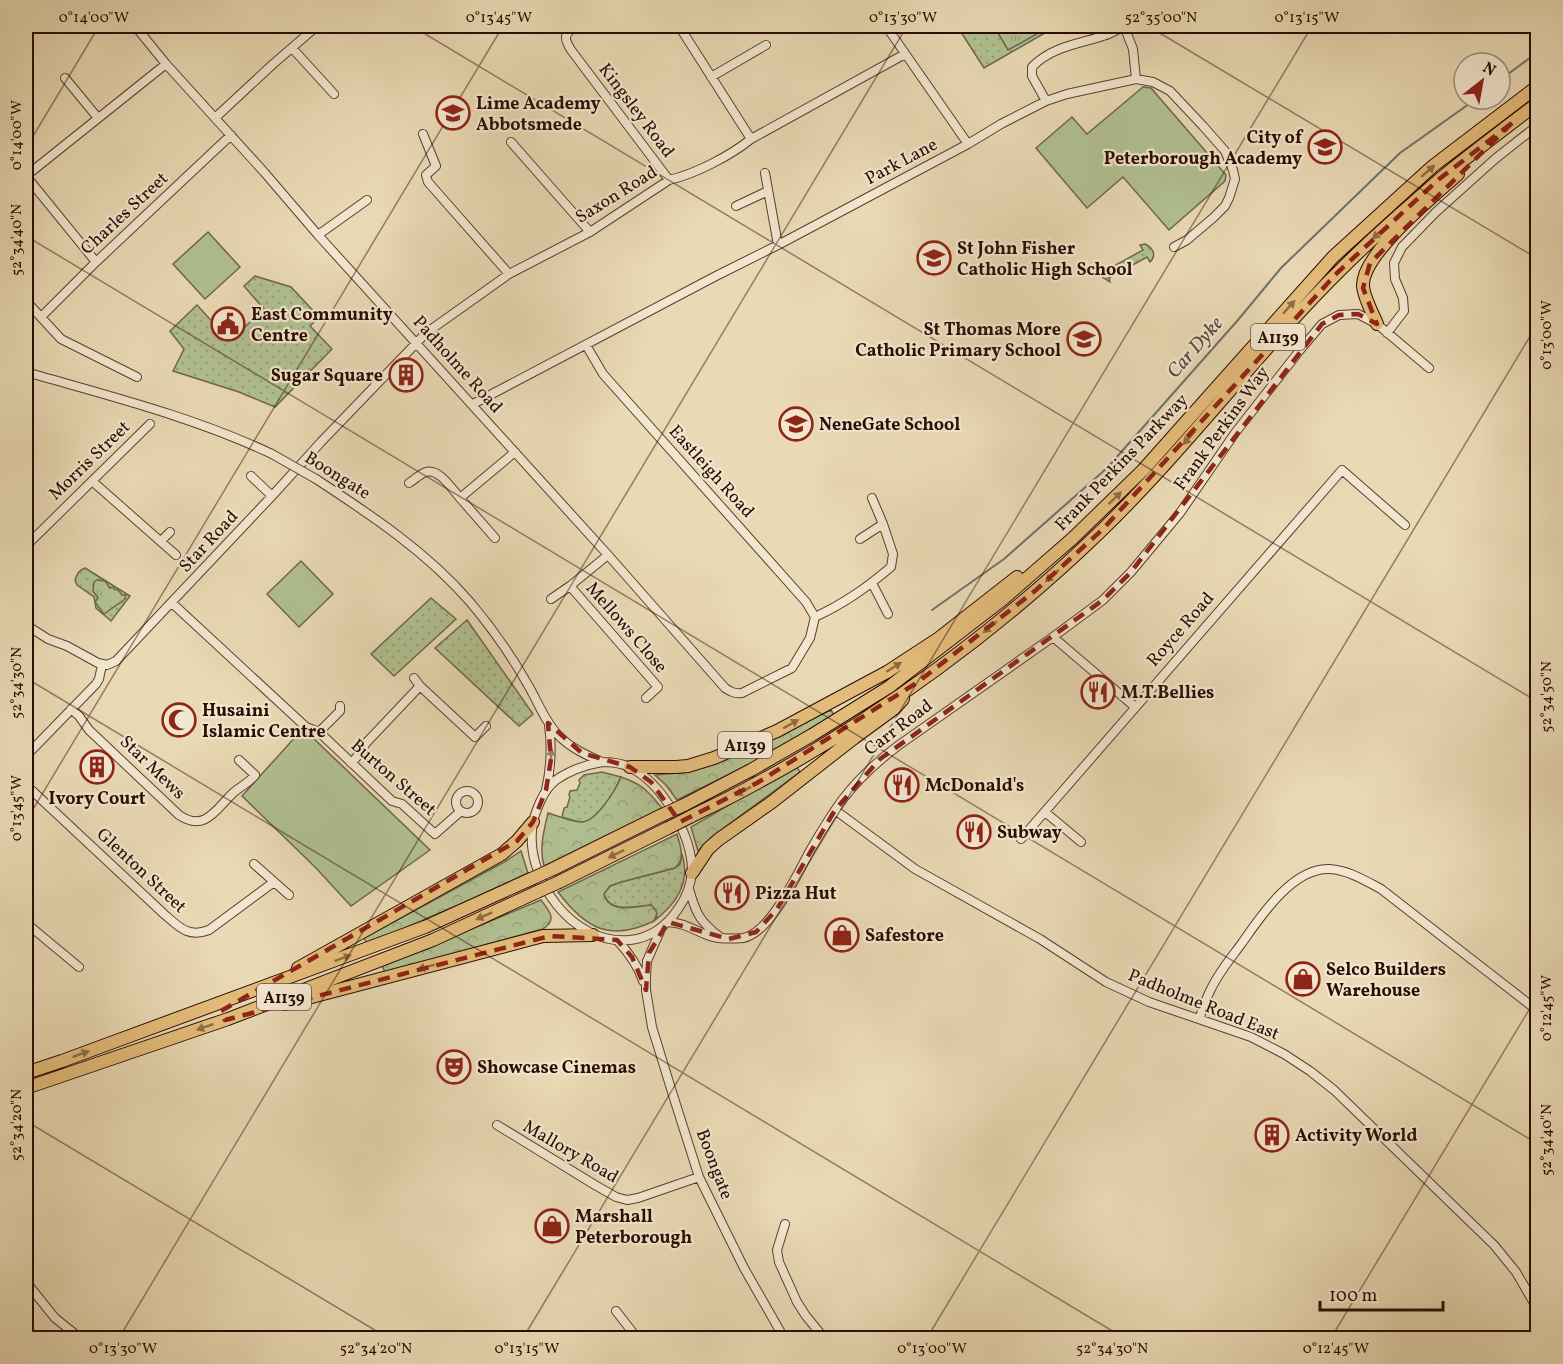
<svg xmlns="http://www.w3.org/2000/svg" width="1563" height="1364" viewBox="0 0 1563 1364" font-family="Vollkorn,serif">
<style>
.grass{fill:url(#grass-dots);stroke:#6e664a;stroke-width:1.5}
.forest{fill:url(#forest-crowns);stroke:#6e664a;stroke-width:1.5}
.park{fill:url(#park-tufts);stroke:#6e664a;stroke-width:1.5}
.garden{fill:#b1c091;stroke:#6e664a;stroke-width:1.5}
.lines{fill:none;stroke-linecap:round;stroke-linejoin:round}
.stream{stroke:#6e726f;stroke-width:2}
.minor-casing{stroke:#5a3e2e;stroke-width:10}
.highway-casing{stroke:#2a0b02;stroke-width:14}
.minor{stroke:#f1e6ce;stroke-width:8}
.highway{stroke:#e4bc7a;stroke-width:12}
.minor-bridge-casing{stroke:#5a3e2e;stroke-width:10;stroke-linecap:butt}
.highway-bridge-casing{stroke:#2a0b02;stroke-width:14;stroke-linecap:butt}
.minor-bridge{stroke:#f1e6ce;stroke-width:8}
.highway-bridge{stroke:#e4bc7a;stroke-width:12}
.oneway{fill:#906c44}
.oneway2{fill:#978372}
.marked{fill:none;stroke:#8f2418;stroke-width:4.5;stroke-dasharray:12 8;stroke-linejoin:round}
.ticks{fill:none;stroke:#2a0b02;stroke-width:1.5;stroke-opacity:0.45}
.labels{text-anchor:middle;stroke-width:4.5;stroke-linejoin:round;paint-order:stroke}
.shield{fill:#f1e6ce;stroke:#664d3f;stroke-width:1.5}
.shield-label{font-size:16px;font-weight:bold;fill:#2a0b02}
.poi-label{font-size:18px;font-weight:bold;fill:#2a0b02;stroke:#f1e6ce;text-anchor:start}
.street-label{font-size:18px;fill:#2a0b02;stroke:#f1e6ce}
.water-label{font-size:20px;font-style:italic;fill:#524742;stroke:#f1e6ce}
.neatline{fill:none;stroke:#2a0b02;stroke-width:2}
.ticks-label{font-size:15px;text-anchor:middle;fill:#2a0b02}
</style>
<defs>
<pattern id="grass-dots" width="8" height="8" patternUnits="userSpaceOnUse" patternTransform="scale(1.5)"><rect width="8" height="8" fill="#b1c091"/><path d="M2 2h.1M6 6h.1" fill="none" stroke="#98a47b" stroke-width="1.8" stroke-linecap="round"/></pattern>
<pattern id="forest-crowns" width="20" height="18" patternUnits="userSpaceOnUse" patternTransform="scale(1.5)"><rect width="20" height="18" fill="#b1c091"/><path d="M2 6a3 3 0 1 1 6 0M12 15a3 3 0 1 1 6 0" fill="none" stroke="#98a47b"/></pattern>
<pattern id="park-tufts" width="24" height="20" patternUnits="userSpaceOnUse" patternTransform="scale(1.5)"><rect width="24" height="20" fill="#b1c091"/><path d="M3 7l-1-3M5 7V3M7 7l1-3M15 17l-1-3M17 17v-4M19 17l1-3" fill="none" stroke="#98a47b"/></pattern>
</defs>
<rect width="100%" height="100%" fill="#e9d9b4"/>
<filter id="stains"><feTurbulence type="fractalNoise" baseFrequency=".00333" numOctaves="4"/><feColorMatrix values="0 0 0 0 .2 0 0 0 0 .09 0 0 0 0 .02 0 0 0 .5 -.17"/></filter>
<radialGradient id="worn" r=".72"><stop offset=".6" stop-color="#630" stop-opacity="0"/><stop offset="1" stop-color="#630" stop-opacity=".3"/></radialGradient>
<path class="grass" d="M957,26H1057L984,68Z
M1145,244C1153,248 1157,255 1150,262L1147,257L1109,278L1110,282L1102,277L1101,273L1103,268L1105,271L1143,250L1140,245Z
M255,276L291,287L319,317L310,326L332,349L275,407L239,392L173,371L184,349L170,331L197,305L217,327L220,324L233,338L264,309L244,286Z
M85,568L130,596L111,621L96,608L94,597L77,585L75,580C77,574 79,570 85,568Z
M431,598L456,619L394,676L371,654Z
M467,620L533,714L519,726L435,648Z
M602,772L621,777C616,789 596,823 581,822C575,822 568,819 562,817L564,808L567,807L570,797L569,795L570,791L577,790L580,783L579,780L584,775Z
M682,854C691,883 676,904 654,921L657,917L651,905C636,906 609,914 604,894L610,886L621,882L675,868L680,864Z"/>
<path class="forest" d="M831,710L834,715L748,765L677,800L666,785L655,775L689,772L718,763Z
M796,766L800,772L714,835L698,851L691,827Z
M621,777C642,784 648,791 662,808L544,866C539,848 544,830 548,813C558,816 570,821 581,822C596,823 616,789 621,777Z
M677,834C680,846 686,858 675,868L621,882L610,886L604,894C609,914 636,907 651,905L655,909L657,913L654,921C610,942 586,929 558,892Z
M521,851L528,873L470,900L367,944L364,938L506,861Z
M541,900C549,911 558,919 543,929L385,972L382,966Z"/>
<path class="park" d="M1002,26H1051L1008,50L998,33Z
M97,580L105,581L110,588L113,587L114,589L118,590L122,595H126L125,599L104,614L95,602L98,598L93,591L94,582Z"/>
<path class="garden" d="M1143,87L1151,88L1226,175L1225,181L1169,230L1123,177L1087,208L1036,148L1072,117L1087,134Z
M208,232L240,267L205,299L173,264Z
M301,561L333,594L299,627L267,594Z
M298,734L312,737L430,850L351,906L316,868L242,796Z"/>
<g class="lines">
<path class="stream" d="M1500,80L1538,52
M932,610L1004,559L1107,468L1238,320L1281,268L1400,153L1476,99"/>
<defs>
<path id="minor" d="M135,26L166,64L264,172L318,235L608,555L725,688C731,692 735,694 742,693L792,668L810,638L815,617
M577,26C564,34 563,37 571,50L669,180
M679,26L751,139
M886,26L968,144
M1124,26L1133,49L1136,79
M292,48L334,94
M711,77L766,45
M65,78L98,118
M1046,101L1032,76V67C1051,47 1078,44 1103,36C1111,34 1118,29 1125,26
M215,118L272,65L317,26
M423,134L436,166L426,175L428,182L509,274
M511,142L590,232
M765,173L778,245
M26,176L166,64
M26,176L96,262
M736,206L768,191
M318,235L367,200
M26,301L61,339L137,377
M41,317L96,262L231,135
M1387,333L1404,311L1403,298L1395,279L1394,263L1402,247L1436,212L1495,159L1538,125
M586,345L603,374L806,602L815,617
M26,372C109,396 194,417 272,454
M473,404L716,276L778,245L968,144L1001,124L1046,101L1067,94L1136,79L1153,82L1170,91L1203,126L1225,151L1233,170L1235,179L1229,198L1225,206L1213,218L1187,240L1174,247
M251,476L272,496
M316,479C371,515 427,552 470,602C492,628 511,655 528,685C538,702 545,722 559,736C571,748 586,755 602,762
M92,481L176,555
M409,483C414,480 420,474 426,472C439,468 452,489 460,498L515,452
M460,498L495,538
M860,539L883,524
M161,541L170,532
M26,546L150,424
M608,555L570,586L658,687L646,698
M872,583L888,614
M551,599L570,586
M172,603L306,727L319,732L392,801L402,804L435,834L461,811
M815,617C845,603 866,588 891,567L893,554L883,524L872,498
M26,625L48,639L67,646L98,663L107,665L116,661L272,496L321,442L426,333L509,274L590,232L669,180C695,174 730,156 751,139L905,54
M1053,637L1135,707
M414,678L420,686
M71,709L79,716L89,730L179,815C205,833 217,808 233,793C241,786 249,783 255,775L239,760
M319,732L340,711V706
M26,756L96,684L99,679L102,665
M602,762C611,762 621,763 629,767C662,782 692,835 692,871C691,885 686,898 678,909C667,926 650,938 630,940C572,946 523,877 533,823C534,816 537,809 540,802C544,793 548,786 556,780C570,770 585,765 602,762Z
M351,763L356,758L366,743L420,686L475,737L486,726
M26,785L164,914C179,927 188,938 209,930L274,882
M546,790C551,768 552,747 549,725
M456 802a11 11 0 1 1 22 0a11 11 0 1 1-22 0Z
M835,810L915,869L1040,939L1106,982L1149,1002L1251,1037L1284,1054L1310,1071L1334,1090L1494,1245L1516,1272L1538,1310
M1045,812L1081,842
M1021,839L1342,470L1405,525
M254,864L289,895
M689,889C696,913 699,921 720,937
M668,922C684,923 692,929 707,935C717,939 732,939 743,938C771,933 798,872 811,849C821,832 831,815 843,799C859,778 879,760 899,745L1053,637L1103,600L1131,572L1180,513L1235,433L1300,350L1322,324L1339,315L1358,314L1377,324L1429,368
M26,923L79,967
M661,929L647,961L646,977V990L652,1027L672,1092L699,1177L744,1268L784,1338
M617,940C629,953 638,965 643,981
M1199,1019C1203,1009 1206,998 1211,989C1219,972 1231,958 1242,943C1261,916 1293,867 1330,869C1348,870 1366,881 1381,889L1538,1011
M497,1125L595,1185L616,1197L627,1200L638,1198L699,1177
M785,1224L777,1250L779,1262L797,1302L806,1316L824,1338
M26,1282L55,1318L80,1338
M616,1311L637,1338
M247,1338L248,1336"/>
<path id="highway" d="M1377,324C1373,314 1363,296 1363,285C1363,253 1434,196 1458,174
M630,767H676L688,766L714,758L777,731L887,672L939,638L1017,577
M684,805L751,770L812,735L889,687L1002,600L1073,538L1143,470L1333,257L1433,166L1538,86
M690,817C712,806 734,796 755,784C880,717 1001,628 1102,530C1172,462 1232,385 1298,314C1330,279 1363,247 1398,216C1412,204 1426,191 1440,179C1472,153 1505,128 1538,103
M553,869L662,815
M692,873L708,849L718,840L772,802L854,738L895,708L903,699
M559,882L668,828
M298,968L502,854L517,841L533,822
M285,1004L543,936L593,935
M26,1073L62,1061L425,927L531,879
M26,1088L228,1019L433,940L537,892"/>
</defs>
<use href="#minor" class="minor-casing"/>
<use href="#highway" class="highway-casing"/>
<use href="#minor" class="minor"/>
<use href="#highway" class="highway"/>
<defs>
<path id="minor-bridge" d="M272,454L316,479"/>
<path id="highway-bridge" d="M662,815L684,805
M668,828L690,817
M531,879L553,869
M537,892L559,882"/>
</defs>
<use href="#minor-bridge" class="minor-bridge-casing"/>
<use href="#highway-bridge" class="highway-bridge-casing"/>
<use href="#minor-bridge" class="minor-bridge"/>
<use href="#highway-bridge" class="highway-bridge"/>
</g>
<defs><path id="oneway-solid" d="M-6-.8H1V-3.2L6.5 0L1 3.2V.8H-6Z" transform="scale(1.5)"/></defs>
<g class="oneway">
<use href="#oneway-solid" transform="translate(1428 171) rotate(-41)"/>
<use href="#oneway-solid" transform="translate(1379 233) rotate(138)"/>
<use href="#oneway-solid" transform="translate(1289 307) rotate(-48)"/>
<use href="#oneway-solid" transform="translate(1189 438) rotate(131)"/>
<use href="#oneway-solid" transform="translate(1115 498) rotate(-44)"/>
<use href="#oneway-solid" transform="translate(1052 576) rotate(138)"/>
<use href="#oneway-solid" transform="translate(990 627) rotate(141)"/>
<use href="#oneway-solid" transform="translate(894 667) rotate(-32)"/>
<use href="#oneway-solid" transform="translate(791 724) rotate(-29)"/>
<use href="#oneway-solid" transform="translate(743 791) rotate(153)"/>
<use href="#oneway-solid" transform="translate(616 854) rotate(154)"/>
<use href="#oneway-solid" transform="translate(484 916) rotate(156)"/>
<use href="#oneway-solid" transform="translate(343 958) rotate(-20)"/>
<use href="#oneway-solid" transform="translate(426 967) rotate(165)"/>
<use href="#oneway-solid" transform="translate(205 1027) rotate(161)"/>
<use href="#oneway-solid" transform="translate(81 1054) rotate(-20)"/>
</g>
<use class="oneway2" href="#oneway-solid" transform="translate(551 757) rotate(-88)"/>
<path class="marked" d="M1512,123L1370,263L1363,288L1377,324L1358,314L1339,315L1322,324L1131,572L1103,600L880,759L835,810L777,909L756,932L729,939L668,922L649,953L646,990L632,957L617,940L550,936L225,1020L221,1011L517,841L533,822L546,790L551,759L548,723L582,753L630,767L651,782L680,822L757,783L918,682L1036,590L1103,529L1337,273L1438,180Z"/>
<path class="ticks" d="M412,26L1538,702M1148,26L1538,259M26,148L99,26M26,236L1538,1144M26,678L1124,1338M26,821L503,26M26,1121L388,1338M119,1338L907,26M523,1338L1312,26M927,1338L1538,323M1331,1338L1538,995"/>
<defs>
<symbol id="school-ring" viewBox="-11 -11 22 22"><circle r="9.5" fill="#f1e6ce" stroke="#8f2418" stroke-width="1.5"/><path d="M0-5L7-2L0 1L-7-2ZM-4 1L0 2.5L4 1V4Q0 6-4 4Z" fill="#8f2418"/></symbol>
<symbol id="civic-ring" viewBox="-11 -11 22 22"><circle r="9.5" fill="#f1e6ce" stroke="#8f2418" stroke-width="1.5"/><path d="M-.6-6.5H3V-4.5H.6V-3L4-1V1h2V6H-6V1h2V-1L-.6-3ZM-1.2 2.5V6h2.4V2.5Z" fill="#8f2418"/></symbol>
<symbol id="building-ring" viewBox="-11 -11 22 22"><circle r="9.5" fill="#f1e6ce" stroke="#8f2418" stroke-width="1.5"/><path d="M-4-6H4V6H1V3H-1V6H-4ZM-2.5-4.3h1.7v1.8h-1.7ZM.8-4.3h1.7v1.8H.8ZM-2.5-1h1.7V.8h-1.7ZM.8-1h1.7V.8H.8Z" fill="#8f2418"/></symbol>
<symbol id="restaurant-ring" viewBox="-11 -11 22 22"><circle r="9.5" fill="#f1e6ce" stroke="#8f2418" stroke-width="1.5"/><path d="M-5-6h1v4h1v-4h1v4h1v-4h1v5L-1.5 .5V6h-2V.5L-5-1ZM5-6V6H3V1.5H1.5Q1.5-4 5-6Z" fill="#8f2418"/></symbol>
<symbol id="mosque-ring" viewBox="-11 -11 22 22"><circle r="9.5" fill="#f1e6ce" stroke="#8f2418" stroke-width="1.5"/><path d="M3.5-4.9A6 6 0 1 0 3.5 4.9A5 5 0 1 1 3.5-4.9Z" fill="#8f2418"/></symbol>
<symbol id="shop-ring" viewBox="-11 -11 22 22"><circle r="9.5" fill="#f1e6ce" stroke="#8f2418" stroke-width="1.5"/><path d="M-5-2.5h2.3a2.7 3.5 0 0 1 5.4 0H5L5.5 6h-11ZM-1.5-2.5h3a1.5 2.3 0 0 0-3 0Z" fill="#8f2418"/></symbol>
<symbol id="theatre-ring" viewBox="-11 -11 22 22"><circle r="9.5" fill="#f1e6ce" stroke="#8f2418" stroke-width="1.5"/><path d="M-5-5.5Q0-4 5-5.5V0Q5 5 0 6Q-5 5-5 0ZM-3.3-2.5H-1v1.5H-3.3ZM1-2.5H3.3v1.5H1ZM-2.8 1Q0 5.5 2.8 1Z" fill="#8f2418"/></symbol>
</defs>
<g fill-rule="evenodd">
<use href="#school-ring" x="434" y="94" width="38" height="38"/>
<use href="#school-ring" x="1306" y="128" width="38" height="38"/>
<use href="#school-ring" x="915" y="239" width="38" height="38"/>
<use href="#civic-ring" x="209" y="305" width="38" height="38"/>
<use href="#school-ring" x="1065" y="320" width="38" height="38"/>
<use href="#building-ring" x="387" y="356" width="38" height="38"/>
<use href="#school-ring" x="777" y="405" width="38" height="38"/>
<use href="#restaurant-ring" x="1079" y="673" width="38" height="38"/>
<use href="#mosque-ring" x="160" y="701" width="38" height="38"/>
<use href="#building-ring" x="78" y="748" width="38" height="38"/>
<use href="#restaurant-ring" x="883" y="766" width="38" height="38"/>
<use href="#restaurant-ring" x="955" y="813" width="38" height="38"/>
<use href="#restaurant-ring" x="713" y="874" width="38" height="38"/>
<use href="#shop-ring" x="823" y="916" width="38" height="38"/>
<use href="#shop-ring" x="1284" y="960" width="38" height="38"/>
<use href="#theatre-ring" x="435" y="1048" width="38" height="38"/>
<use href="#building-ring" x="1253" y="1116" width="38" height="38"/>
<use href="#shop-ring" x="533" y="1207" width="38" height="38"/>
</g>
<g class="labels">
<g class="shield">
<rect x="1251" y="324" width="54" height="26" rx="4.5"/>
<rect x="718" y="732" width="54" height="26" rx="4.5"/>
<rect x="257" y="984" width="54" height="26" rx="4.5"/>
</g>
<g class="shield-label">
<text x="1278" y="343">A1139</text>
<text x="745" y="751">A1139</text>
<text x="284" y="1003">A1139</text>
</g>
<g class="poi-label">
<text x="476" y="109">Lime Academy<tspan x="476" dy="21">Abbotsmede</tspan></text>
<text x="1302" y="143" text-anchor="end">City of<tspan x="1302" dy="21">Peterborough Academy</tspan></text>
<text x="957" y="254">St John Fisher<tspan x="957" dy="21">Catholic High School</tspan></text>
<text x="251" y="320">East Community<tspan x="251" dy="21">Centre</tspan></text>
<text x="1061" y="335" text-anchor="end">St Thomas More<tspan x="1061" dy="21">Catholic Primary School</tspan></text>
<text x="383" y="381" text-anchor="end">Sugar Square</text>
<text x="819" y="430">NeneGate School</text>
<text x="1121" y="698">M.T.Bellies</text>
<text x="202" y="716">Husaini<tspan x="202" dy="21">Islamic Centre</tspan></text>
<text x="925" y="791">McDonald's</text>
<text x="97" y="804" text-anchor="middle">Ivory Court</text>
<text x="997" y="838">Subway</text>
<text x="755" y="899">Pizza Hut</text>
<text x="865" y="941">Safestore</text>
<text x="1326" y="975">Selco Builders<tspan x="1326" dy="21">Warehouse</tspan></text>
<text x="477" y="1073">Showcase Cinemas</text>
<text x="1295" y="1141">Activity World</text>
<text x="575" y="1222">Marshall<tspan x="575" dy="21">Peterborough</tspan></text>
</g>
<g class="street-label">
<text transform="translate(637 110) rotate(53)" y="6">Kingsley Road</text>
<text transform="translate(901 161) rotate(-28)" y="6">Park Lane</text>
<text transform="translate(616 194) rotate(-32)" y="6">Saxon Road</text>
<text transform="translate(124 213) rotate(-43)" y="6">Charles Street</text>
<text transform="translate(458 364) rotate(48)" y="6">Padholme Road</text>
<text transform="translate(1221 428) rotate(-54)" y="6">Frank Perkins Way</text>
<text transform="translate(89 460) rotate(-44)" y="6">Morris Street</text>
<text transform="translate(1121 462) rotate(-46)" y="6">Frank Perkins Parkway</text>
<text transform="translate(712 471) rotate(48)" y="6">Eastleigh Road</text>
<text transform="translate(338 475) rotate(32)" y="6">Boongate</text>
<text transform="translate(208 541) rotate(-47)" y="6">Star Road</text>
<text transform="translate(627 627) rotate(49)" y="6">Mellows Close</text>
<text transform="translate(1180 629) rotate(-49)" y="6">Royce Road</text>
<text transform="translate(898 727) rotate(-37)" y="6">Carr Road</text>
<text transform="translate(153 767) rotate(44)" y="6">Star Mews</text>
<text transform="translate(394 777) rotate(41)" y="6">Burton Street</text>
<text transform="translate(142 870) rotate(43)" y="6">Glenton Street</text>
<text transform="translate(1204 1004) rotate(22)" y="6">Padholme Road East</text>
<text transform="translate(571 1151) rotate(30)" y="6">Mallory Road</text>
<text transform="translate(715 1164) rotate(69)" y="6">Boongate</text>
</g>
<g class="water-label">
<text transform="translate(1194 347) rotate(-49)" y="7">Car Dyke</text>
</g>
</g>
<rect width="1563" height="1364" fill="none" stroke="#e9d9b4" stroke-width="66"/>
<g transform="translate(1482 81) rotate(31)"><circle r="28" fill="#f1e6ce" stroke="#a18e7c" stroke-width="1.5"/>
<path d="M0-4.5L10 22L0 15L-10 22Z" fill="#8f2418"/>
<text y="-9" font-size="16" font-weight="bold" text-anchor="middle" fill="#2a0b02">N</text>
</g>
<path d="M1320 1301v9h123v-9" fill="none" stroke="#2a0b02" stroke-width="3"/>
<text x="1329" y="1301" font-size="18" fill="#2a0b02" stroke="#f1e6ce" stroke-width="4.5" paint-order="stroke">100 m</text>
<rect x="33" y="33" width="1497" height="1298" class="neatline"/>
<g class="ticks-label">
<text x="94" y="22">0°14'00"W</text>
<text x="499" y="22">0°13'45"W</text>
<text x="903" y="22">0°13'30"W</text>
<text x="1161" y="22">52°35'00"N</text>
<text x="1307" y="22">0°13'15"W</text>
<text transform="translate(16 135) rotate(-90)" y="5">0°14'00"W</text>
<text transform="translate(16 240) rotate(-90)" y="5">52°34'40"N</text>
<text transform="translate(1546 335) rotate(-90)" y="5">0°13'00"W</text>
<text transform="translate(16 683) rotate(-90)" y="5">52°34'30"N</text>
<text transform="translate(1546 697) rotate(-90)" y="5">52°34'50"N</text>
<text transform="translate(16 808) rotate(-90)" y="5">0°13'45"W</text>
<text transform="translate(1546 1008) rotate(-90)" y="5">0°12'45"W</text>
<text transform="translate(16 1125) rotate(-90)" y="5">52°34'20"N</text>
<text transform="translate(1546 1140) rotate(-90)" y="5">52°34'40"N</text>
<text x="123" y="1353">0°13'30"W</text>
<text x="376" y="1353">52°34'20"N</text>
<text x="527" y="1353">0°13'15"W</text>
<text x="932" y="1353">0°13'00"W</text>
<text x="1112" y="1353">52°34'30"N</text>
<text x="1336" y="1353">0°12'45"W</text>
</g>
<rect width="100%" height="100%" filter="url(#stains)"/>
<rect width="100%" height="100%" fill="url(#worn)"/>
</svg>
